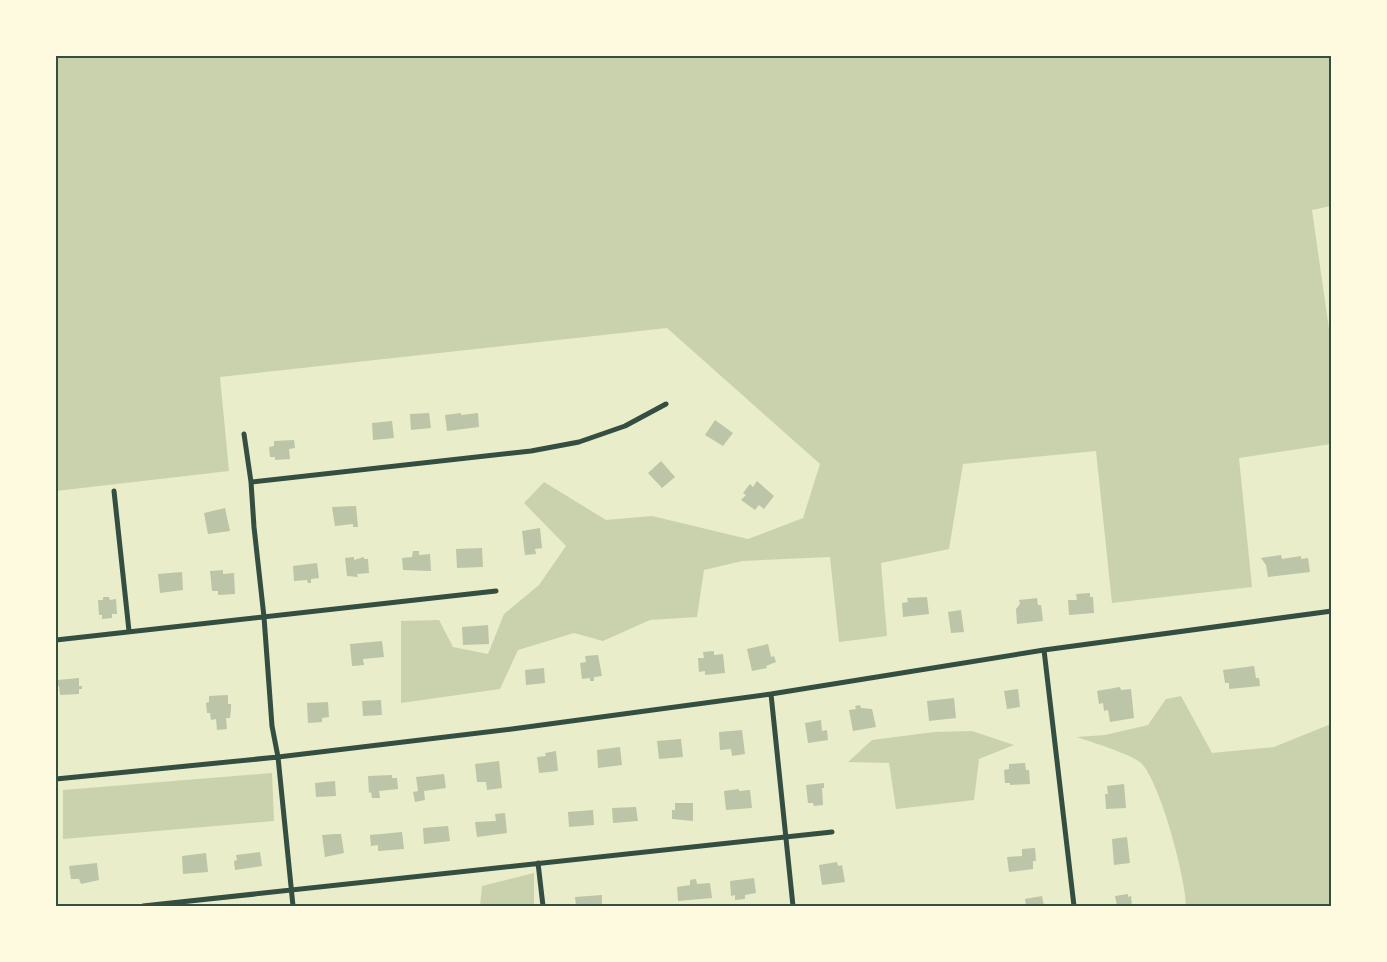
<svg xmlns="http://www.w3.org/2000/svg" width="1387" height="962" viewBox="0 0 1387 962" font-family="'Sofia Sans Condensed',sans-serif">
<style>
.green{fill:#cad2ad}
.building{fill:#bcc5a7}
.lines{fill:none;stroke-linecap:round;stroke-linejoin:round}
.minor{stroke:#344e41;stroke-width:5}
.neatline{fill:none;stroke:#344e41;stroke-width:2}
</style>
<rect width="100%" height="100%" fill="#e9edc9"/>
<path class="green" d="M56,56H1331V206L1312,210L1331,343V444L1239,458L1252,587L1112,603L1096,451L963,464L949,549L881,563L887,636L839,642L830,557L742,561L704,570L697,617L650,620L603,641L574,633L518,650L500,689L401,703V621L439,620L453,647L488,654L504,614L539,585L566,546L524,503L544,482L606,520L652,516L748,539L803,518L820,464L667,328L220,377L229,471L56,491Z
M1181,696L1212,753L1274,747L1331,724V906H1186C1186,879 1160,781 1141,763C1131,754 1091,742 1077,737L1105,735L1148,725L1166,699Z
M972,731L1014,745L979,759L974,800L896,809L889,763L848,762L872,740L934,732Z
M272,773L274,821L63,839V790Z
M534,873V906H480L482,886Z"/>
<path class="building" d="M429,413L431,428L411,430L410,414Z
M461,413V415L478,413L479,427L447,431L445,415Z
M715,420L733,433L723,446L705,435Z
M392,421L394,438L373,440L372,423Z
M294,440L295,448L289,449L290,459L275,460V457H270L269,447L274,446V441Z
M661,461L675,477L662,488L648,473Z
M757,481L774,496L764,509L759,505L755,510L741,500L746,495L743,493L750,484L753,487Z
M356,506L358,527H353V524L335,526L332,507Z
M225,508L230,531L208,534L204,513Z
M540,528L542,548L535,549L536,554L525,555L522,531Z
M482,548L483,567L457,568L456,549Z
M413,551H419V555L430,554L431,571L403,570L402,558L412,557Z
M1281,555L1282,559L1301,556V559L1308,558L1310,572L1268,577L1266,565L1261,558Z
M354,557V560L364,557V559H368L369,573L357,574L358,577L347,576L345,558Z
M317,563L319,578L311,579V583H308L307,580L294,581L293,566Z
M223,570V574L234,573L235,594L218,595V591H212L210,571Z
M182,572L183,590L160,593L158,574Z
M1090,593V597H1093L1094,613L1069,615L1068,600H1077L1076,594Z
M103,597H109L110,600L116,599L117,614H112V618L102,619V615H99L98,600H103Z
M927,597L929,614L903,617L902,603L908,602L907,598Z
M1037,598L1038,605H1041L1043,621L1017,624L1016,609L1020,604L1019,600Z
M961,610L964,632L951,633L948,612Z
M488,625L489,644L463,645L462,627Z
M382,641L384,657L363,659L364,665L352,666L350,644Z
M768,644L771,657L774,656L776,662L766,666L767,668L752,671L747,649Z
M714,651V655L723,654L725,673L705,675V671L699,672L698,658H704L703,652Z
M598,655L602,676L594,677V681H590V678L582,679L580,663L586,662L585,656Z
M1254,666L1256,678H1259L1260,686L1229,689V683H1225L1223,670Z
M544,668L545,683L526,685L525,670Z
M79,678V686H82V689H79V694L60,695L59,686H56L58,680Z
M1120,687L1121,690L1131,689L1134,718L1110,722L1108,710L1104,711L1103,703L1099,704L1097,691Z
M1018,689L1020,707L1007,709L1004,691Z
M228,695V704H231V709L230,718H226L227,729L217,730L216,719L211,720L210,713H207L206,703L209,702V696Z
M954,698L956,718L929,721L927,701Z
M381,700L382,715L363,716L362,701Z
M328,702L329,717L322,718V722L308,723L307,703Z
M860,705L861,708L872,709L876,727L853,731L849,710L856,709L855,706Z
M821,720L822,731L827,730L828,740L808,743L805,723Z
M742,730L745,754L732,756L731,749L720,750L719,732Z
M681,739L683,757L659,759L657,741Z
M620,747L622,765L598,768L597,750Z
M556,751L558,771L539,773L537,757L546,756L545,753Z
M499,761L502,788L487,790L486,782H477L475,764Z
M1025,763L1026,770H1029L1030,784L1010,785V783H1005L1004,770L1009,769V764Z
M444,774L446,788L424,791L425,800L415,802L413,792L418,791L416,777Z
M392,775V778H397L398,789L379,791L380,798H372L371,792L369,793L368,776Z
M335,781L336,796L316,797L315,783Z
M824,783V788H822L823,805L814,806L813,803H808L806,785Z
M1124,784L1126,808L1106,809L1105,794H1108L1107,786Z
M739,789V791L750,790L752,808L726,810L724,791Z
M675,803H693V821L672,819V810H675Z
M636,807L638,821L613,823L612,808Z
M593,810L594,825L569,827L568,812Z
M505,813L507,833L477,837L475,822L496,821L495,814Z
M448,826L450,841L424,844L423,828Z
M402,832L404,849L378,851V845L371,846L370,835Z
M335,834H341L344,853L325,857L322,835Z
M1127,837L1130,863L1114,865L1112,839Z
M1035,848L1036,861H1033V869L1009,872L1007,857L1022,856V849Z
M260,852L262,866L235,870L234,861L237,860L236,855Z
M206,853L208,872L183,874L182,856Z
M837,862L838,866L842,865L845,882L822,885L819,865Z
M97,863L99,880L81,884L79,879H71L69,866Z
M754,878L756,893L745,895V899L735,900V895L731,896L730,881Z
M696,879L697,884L710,883L712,898L678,901L677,887L690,885V880Z
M1128,894V897L1131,896L1132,906H1117L1115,896Z
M602,895V906H576L575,897Z
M1042,896L1044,906H1026L1025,899Z"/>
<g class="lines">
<path class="minor" d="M244,434L251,482L254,527L264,617L272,726L278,757L293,906
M251,482L531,451L579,442L625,426L666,404
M114,491L129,631
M56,640L496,591
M1044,650L1074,906
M771,694L793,906
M56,779L278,757L512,729L771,694L1044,650L1332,611
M538,863L543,906
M143,906L832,832"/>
</g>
<rect width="1387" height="962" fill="none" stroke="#fefae0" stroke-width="114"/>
<rect x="57" y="57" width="1273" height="848" class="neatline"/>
</svg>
